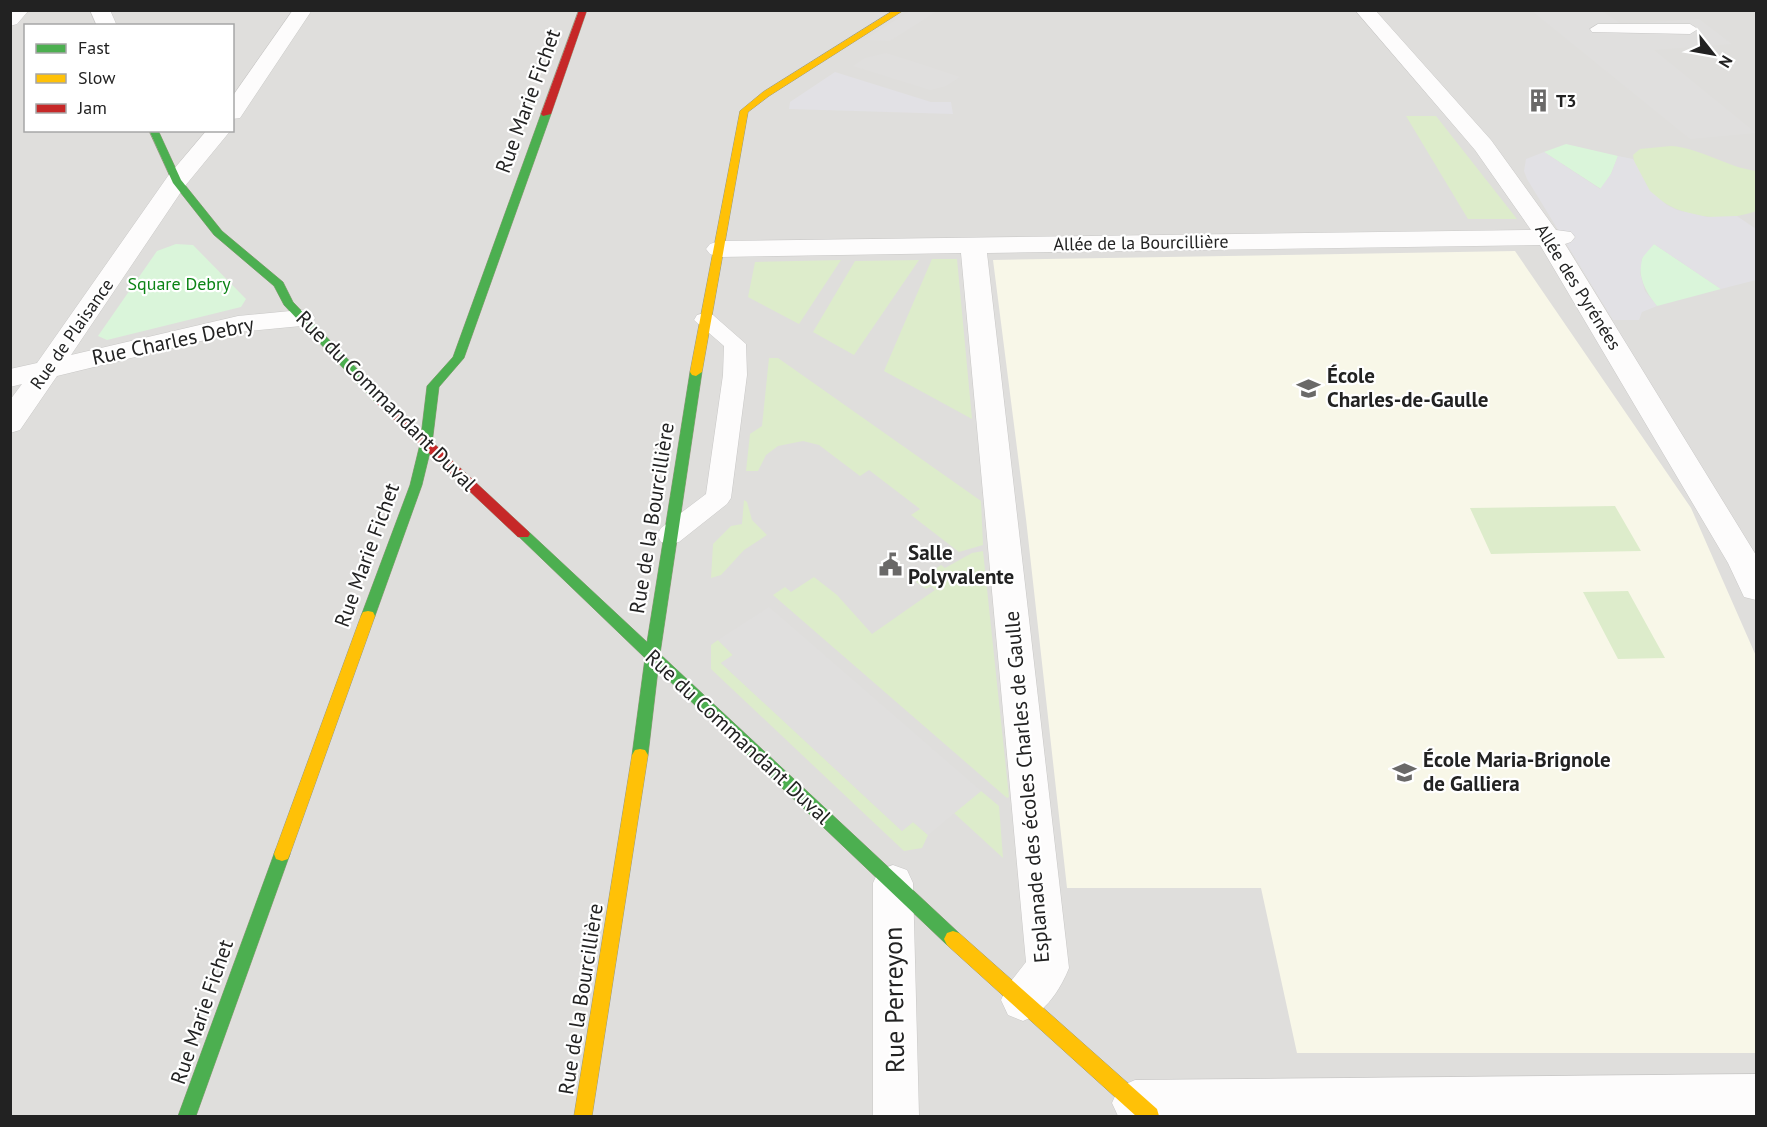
<svg xmlns="http://www.w3.org/2000/svg" width="1767" height="1127" viewBox="0 0 1767 1127" font-family="'PT Sans',sans-serif">
<style>
.residential{fill:#dfdedc;fill-rule:evenodd}
.education{fill:#f8f7e8}
.grass{fill:#ddeccb}
.park{fill:#daf5da}
.parking{fill:#e0dfde}
.plaza{fill:#e2e1e5}
.lines{fill:none;stroke-linecap:round;stroke-linejoin:round}
.lane-casing{stroke:#c9c8c7;stroke-width:1}
.street-casing{stroke:#c9c8c7;stroke-width:1}
.fast-casing{stroke:#999a82;stroke-width:1}
.slow-casing{stroke:#999a82;stroke-width:1}
.jam-casing{stroke:#999a82;stroke-width:1}
.lane{fill:#fdfcfc;fill-rule:evenodd}
.street{fill:#fdfcfc;fill-rule:evenodd}
.fast{fill:#4caf50;fill-rule:evenodd}
.slow{fill:#ffc107;fill-rule:evenodd}
.jam{fill:#c62828;fill-rule:evenodd}
.labels{text-anchor:middle;stroke-width:4.5;stroke-linejoin:round;paint-order:stroke}
.far-poi-label{font-size:18px;font-weight:bold;fill:#222;stroke:#fff;text-anchor:start}
.far-street-label{font-size:18px;fill:#222;stroke:#fff}
.far-park-label{font-size:18px;fill:#0c8416;stroke:#fff}
.street-label{font-size:21px;fill:#222;stroke:#fff}
.poi-label{font-size:21px;font-weight:bold;fill:#222;stroke:#fff;text-anchor:start}
.near-street-label{font-size:26px;fill:#222;stroke:#fff}
</style>
<rect width="100%" height="100%" fill="#f0eeeb"/>
<path class="residential" d="M10,11H1756V1116H11ZM26,26H232V130H26Z"/>
<path class="education" d="M1515,251L1691,508L1756,656V1053H1297L1261,888H1067L1026,519L993,260Z"/>
<path class="grass" d="M1406,116H1436L1517,219H1468Z
M1671,146C1701,148 1726,167 1756,171V211C1711,228 1639,211 1633,155L1640,149Z
M932,259H957L972,419L884,371Z
M841,260L799,324L748,297L755,262Z
M919,260L854,355L813,332L855,261Z
M769,358H778L981,501L983,545L959,552L911,515L920,509L869,470L860,476L819,445L803,441L778,446L766,455L758,471H746L750,434L762,426Z
M744,500L747,502L752,520L767,535L744,550L721,575L711,578L713,544L731,526L742,524Z
M1615,506L1641,551L1491,554L1470,508Z
M983,551L1009,797L1007,798L773,595L785,587L791,592L814,577L837,595L872,634L935,590L931,586L926,589L916,582L941,565L945,568L972,553Z
M1628,591L1665,658L1618,659L1583,592Z
M718,640L733,655L721,663L902,831L913,822L928,835L922,848L904,851L711,669V645Z
M981,791L999,806L1003,858L954,813Z"/>
<path class="park" d="M1566,144L1618,156L1611,174L1601,189L1544,152Z
M176,244L193,245L246,299L241,307L107,340L98,336L157,251Z
M1654,244L1721,289L1657,306C1642,288 1630,261 1654,244Z"/>
<path class="parking" d="M910,11H937L890,41L864,40Z
M1532,11H1602L1621,24L1699,19L1732,44L1654,50L1756,133L1690,139Z
M886,53L921,64L960,77L946,86L930,90L853,66L865,58Z
M769,607L981,791L928,835L913,822L902,831L721,663L733,655L718,640Z"/>
<path class="plaza" d="M835,72L931,102H951L953,114L789,109L790,102Z
M1544,152L1600,189L1611,174L1618,156L1633,159L1650,191L1667,205L1677,210L1707,217L1737,216L1756,229V280L1721,289L1654,244L1642,258L1640,273L1645,291L1657,306L1642,312L1639,320H1613L1527,179L1524,171L1526,159Z"/>
<g class="lines">
<defs>
<path id="lane" d="M1598,24H1690L1698,29L1690,34L1592,32L1590,29Z
M705,313L713,315L746,344L747,375L731,498L727,504L679,542L670,544L661,542L657,535L661,528L706,494L723,375L724,346L694,320L697,315Z"/>
<path id="street" d="M10,10H29L17,24L10,26Z
M90,10H110L117,26H97Z
M293,10H312L240,118L232,119V97Z
M1355,10H1375L1491,140L1556,230L1571,232L1575,237L1571,242L1565,244L1756,555V600L1744,597L1728,563L1540,245L987,253L1069,968C1060,990 1046,1012 1023,1021L1008,1015L1001,1000L1008,985L1026,962L961,253L719,257L710,254L706,249L710,244L719,241L1531,230L1475,150Z
M207,130H231L185,186L71,355L238,316L301,310L311,312L315,318L311,324L301,326L238,332L57,376L20,430L10,433V400L22,384L10,387V369L37,363L168,176Z
M893,865L907,870L913,883L919,1116H873V883L879,870Z
M1756,1074V1116H1118L1112,1103L1119,1087L1135,1080Z"/>
<path id="fast" d="M546,111L551,114L464,358L439,387L432,444L422,485L375,616L373,620H363L361,616L410,485L420,444L427,386L453,357L541,114Z
M149,130H158L181,180L222,231L283,282L293,302L385,398L387,401L385,404H377L284,305L274,286L214,235L173,183Z
M696,368L702,372L660,654L959,933L962,939L959,945L953,947L947,945L658,670L648,755L645,760L640,761L635,760L632,755L645,658L516,534L518,531H528L647,642L690,372Z
M282,847L288,849L290,854L196,1116H178L274,854L276,849Z"/>
<path id="slow" d="M894,10H904L769,96L748,112L702,372L696,376L692,375L690,372L740,111L763,92Z
M368,611L373,612L375,616L290,854L288,859L282,861L276,859L274,854L361,616L363,612Z
M640,749L645,750L648,755L592,1116H574L632,755L635,750Z
M953,931L959,933L1157,1109L1159,1116H1136L947,945L944,939L947,933Z"/>
<path id="jam" d="M579,10H587L551,114L543,116L541,114Z
M381,397L385,398L528,531L530,534L528,537H518L377,404L375,401Z"/>
</defs>
<use href="#lane" class="lane-casing"/>
<use href="#street" class="street-casing"/>
<use href="#fast" class="fast-casing"/>
<use href="#slow" class="slow-casing"/>
<use href="#jam" class="jam-casing"/>
<use href="#lane" class="lane"/>
<use href="#street" class="street"/>
<use href="#fast" class="fast"/>
<use href="#slow" class="slow"/>
<use href="#jam" class="jam"/>
</g>
<defs>
<symbol id="building-bare" viewBox="-9 -9 18 18"><path d="M-4-6H4V6H1V3H-1V6H-4ZM-2.5-4.3h1.7v1.8h-1.7ZM.8-4.3h1.7v1.8H.8ZM-2.5-1h1.7V.8h-1.7ZM.8-1h1.7V.8H.8Z" fill="#6a6968" stroke="#fff" stroke-width="2.5" paint-order="stroke"/></symbol>
<symbol id="school-bare" viewBox="-9 -9 18 18"><path d="M0-5L7-2L0 1L-7-2ZM-4 1L0 2.5L4 1V4Q0 6-4 4Z" fill="#6a6968" stroke="#fff" stroke-width="2.5" paint-order="stroke"/></symbol>
<symbol id="civic-bare" viewBox="-9 -9 18 18"><path d="M-.6-6.5H3V-4.5H.6V-3L4-1V1h2V6H-6V1h2V-1L-.6-3ZM-1.2 2.5V6h2.4V2.5Z" fill="#6a6968" stroke="#fff" stroke-width="2.5" paint-order="stroke"/></symbol>
</defs>
<g fill-rule="evenodd">
<use href="#building-bare" x="1522" y="84" width="33" height="33"/>
<use href="#school-bare" x="1292" y="372" width="33" height="33"/>
<use href="#civic-bare" x="874" y="548" width="33" height="33"/>
<use href="#school-bare" x="1388" y="756" width="33" height="33"/>
</g>
<g class="labels">
<g class="far-poi-label">
<text x="1556" y="107">T3</text>
</g>
<g class="far-street-label">
<text transform="translate(1141 243) rotate(-1)" y="6">Allée de la Bourcillière</text>
<text transform="translate(1578 287) rotate(58)" y="6">Allée des Pyrénées</text>
<text transform="translate(72 334) rotate(-55)" y="6">Rue de Plaisance</text>
</g>
<g class="far-park-label">
<text x="179" y="290">Square Debry</text>
</g>
<g class="street-label">
<text transform="translate(528 101) rotate(-70)" y="7">Rue Marie Fichet</text>
<text transform="translate(173 341) rotate(-12)" y="7">Rue Charles Debry</text>
<text transform="translate(386 401) rotate(45)" y="7">Rue du Commandant Duval</text>
<text transform="translate(652 518) rotate(-81)" y="7">Rue de la Bourcillière</text>
<text transform="translate(367 555) rotate(-70)" y="7">Rue Marie Fichet</text>
<text transform="translate(738 737) rotate(43)" y="7">Rue du Commandant Duval</text>
<text transform="translate(1027 787) rotate(-95)" y="7">Esplanade des écoles Charles de Gaulle</text>
<text transform="translate(581 999) rotate(-81)" y="7">Rue de la Bourcillière</text>
<text transform="translate(202 1012) rotate(-71)" y="7">Rue Marie Fichet</text>
</g>
<g class="poi-label">
<text x="1327" y="383">École<tspan x="1327" dy="24">Charles-de-Gaulle</tspan></text>
<text x="908" y="560">Salle<tspan x="908" dy="24">Polyvalente</tspan></text>
<text x="1423" y="767">École Maria-Brignole<tspan x="1423" dy="24">de Galliera</tspan></text>
</g>
<g class="near-street-label">
<text transform="translate(894 1000) rotate(-91)" y="9">Rue Perreyon</text>
</g>
</g>
<rect width="1767" height="1127" fill="none" stroke="#222222" stroke-width="24"/>
<rect x="24" y="24" width="210" height="108" fill="#ffffff" stroke="#a7a7a7" stroke-width="1.5"/>
<rect x="36" y="44" width="30" height="9" fill="#4caf50" stroke="#a7a7a7" stroke-width="1.5"/>
<text x="78" y="54" font-size="18" fill="#222222">Fast</text>
<rect x="36" y="74" width="30" height="9" fill="#ffc107" stroke="#a7a7a7" stroke-width="1.5"/>
<text x="78" y="84" font-size="18" fill="#222222">Slow</text>
<rect x="36" y="104" width="30" height="9" fill="#c62828" stroke="#a7a7a7" stroke-width="1.5"/>
<text x="78" y="114" font-size="18" fill="#222222">Jam</text>
<g transform="translate(1713 54) rotate(121)" stroke="#ffffff" stroke-width="4.5" paint-order="stroke">
<path d="M0-4.5L10 22L0 15L-10 22Z" fill="#222222"/>
<text y="-9" font-size="16" font-weight="bold" text-anchor="middle" fill="#222222">N</text>
</g>
</svg>
